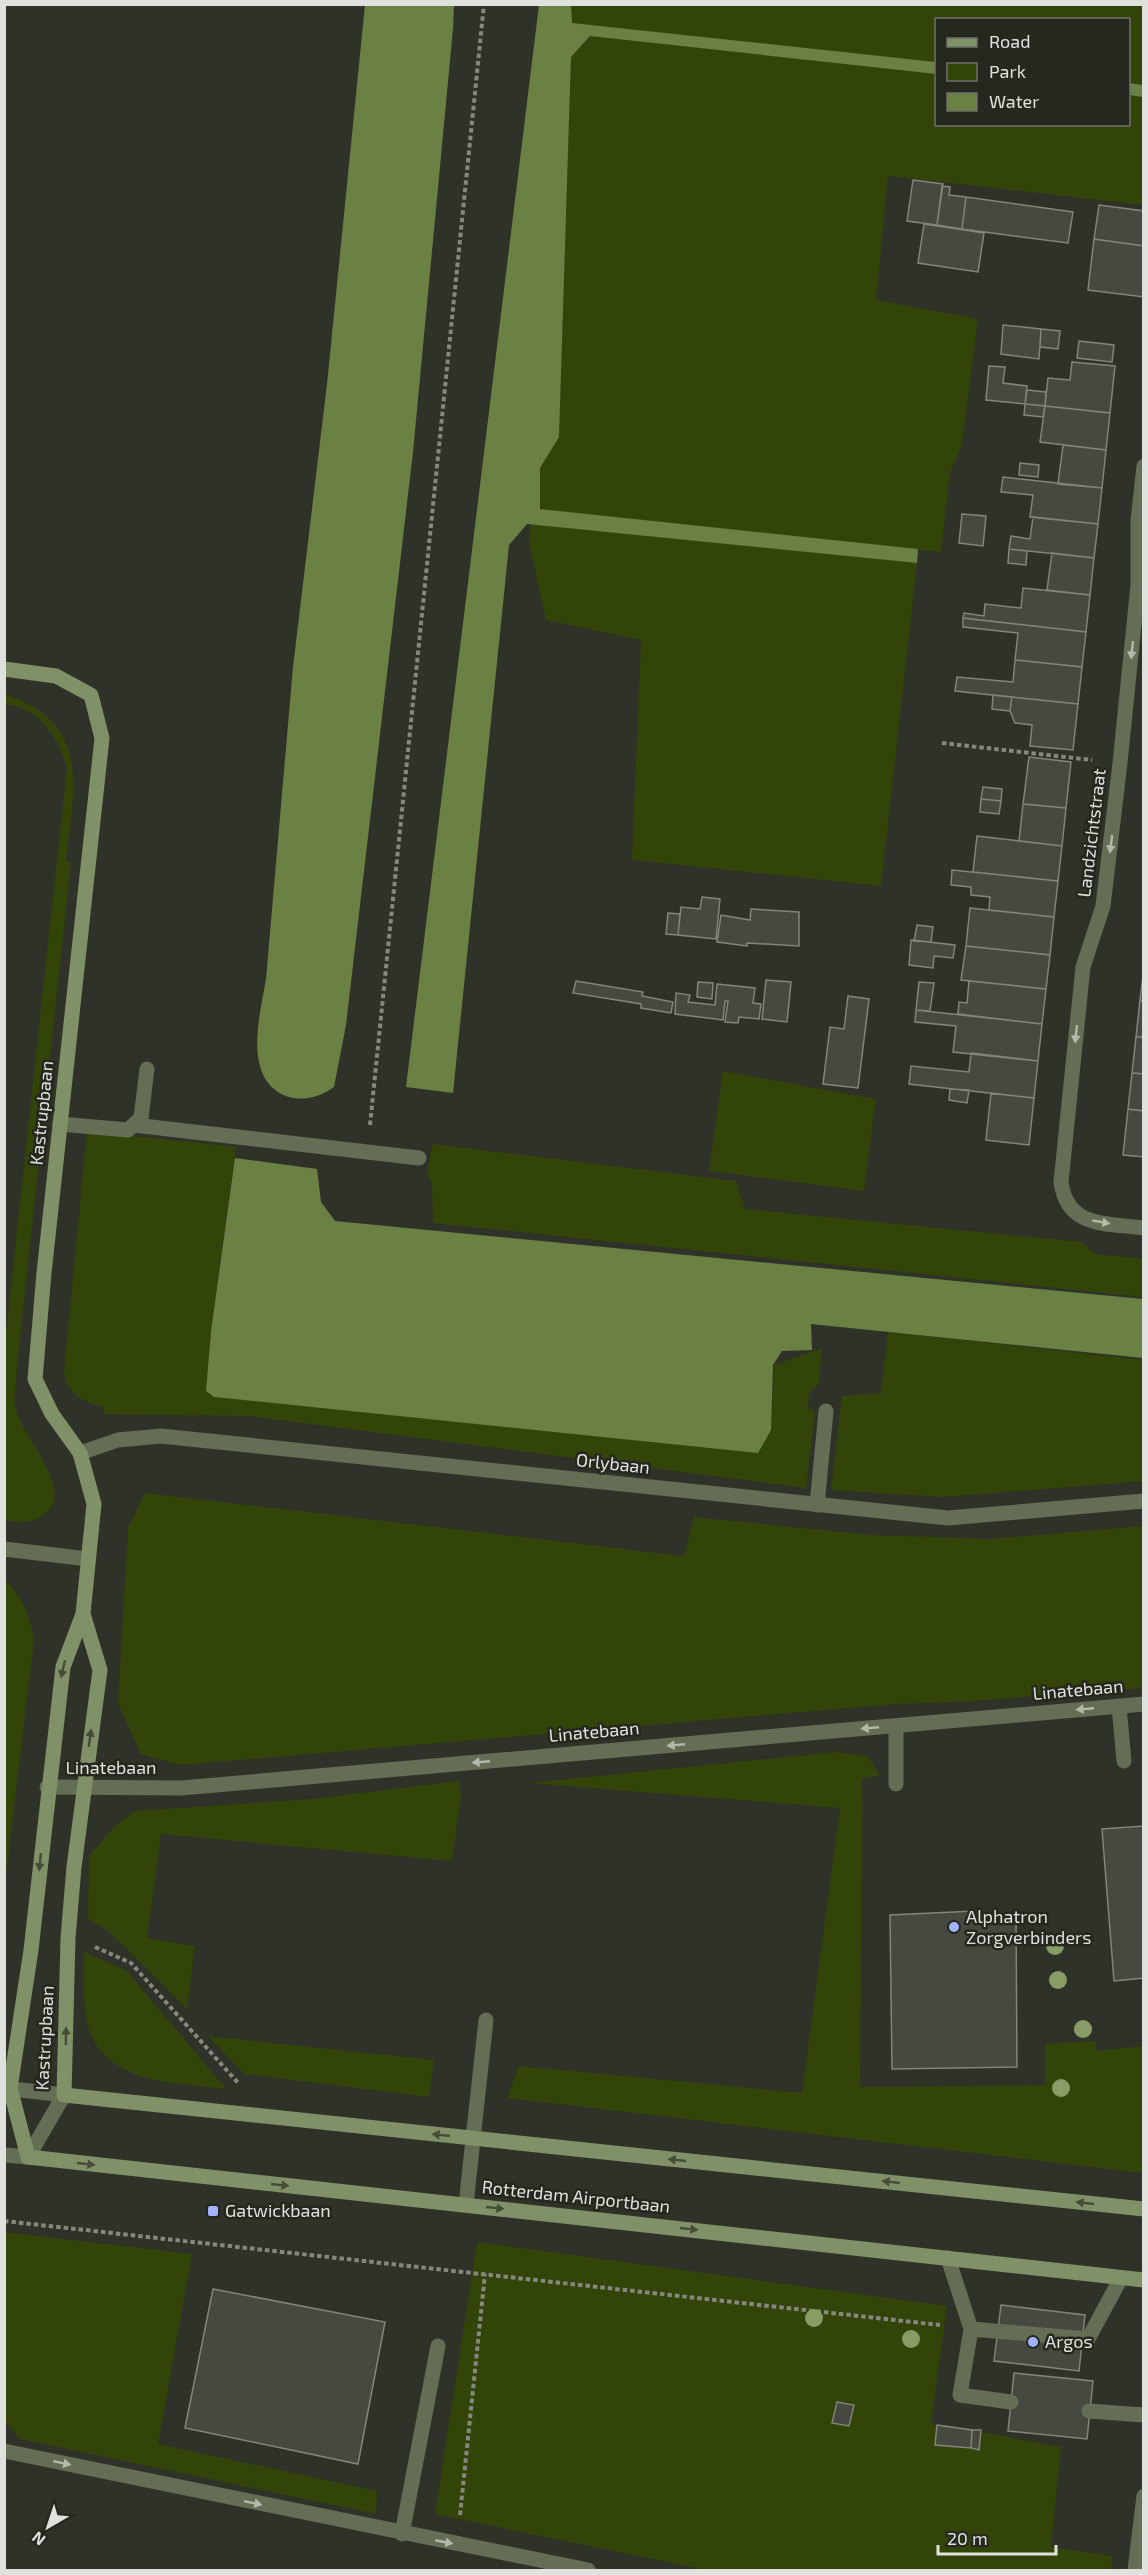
<svg xmlns="http://www.w3.org/2000/svg" width="1148" height="2575" viewBox="0 0 1148 2575" font-family="'Exo 2',sans-serif">
<style>
.green{fill:#334408}
.water{fill:#6b8143}
.building{fill:#454940;stroke:#81857b;stroke-width:1.5}
.lines{fill:none;stroke-linecap:round;stroke-linejoin:round}
.path{stroke:#858880;stroke-width:4;stroke-dasharray:4.5 3;stroke-linecap:butt}
.service{stroke:#646e54;stroke-width:15}
.minor{stroke:#646e54;stroke-width:15}
.secondary{stroke:#809067;stroke-width:15}
.tree{fill:#889c66}
.oneway{fill:#b4b9ac}
.oneway2{fill:#454c38}
.poi-dot{fill:#a3b2fd;stroke:#25281f;stroke-width:2}
.labels{text-anchor:middle;stroke-width:5;stroke-linejoin:round;paint-order:stroke}
.street-label{font-size:18px;fill:#dfe2dc;stroke:#25281f}
.poi-label{font-size:18px;fill:#dfe2dc;stroke:#25281f;text-anchor:start}
</style>
<rect width="100%" height="100%" fill="#2f3229"/>
<path class="green" d="M571,5H1143V85L1129,83L1128,20H936V62L571,23Z
M591,36L936,74V124H1128L1129,95L1143,97V205L888,176L876,300L978,319L962,444L950,473L941,552L539,509V468L559,437L571,57Z
M531,524L917,563L881,886L632,860L641,640L546,620L529,542Z
M5,694C92,723 74,788 66,861L71,862L17,1367C17,1380 12,1400 17,1413C24,1437 73,1489 47,1512C35,1524 21,1523 5,1520V1342L67,767C57,736 40,708 5,704Z
M723,1071L876,1099L864,1191L709,1171Z
M87,1131L236,1147L211,1331L206,1391L771,1430L774,1365L822,1348L819,1384L809,1392L808,1408L815,1412L806,1488L248,1416L104,1414V1407C83,1402 66,1394 64,1371Z
M432,1144L736,1181L745,1209L1081,1242L1096,1254L1143,1259V1297L433,1223L432,1184L427,1173Z
M888,1332L1143,1360V1481L943,1497L831,1490L842,1396L881,1393Z
M145,1493L684,1556L694,1517L871,1535L989,1539L1143,1526V1688L975,1701L896,1704L180,1765L141,1754L118,1704L128,1528Z
M5,1580C22,1597 30,1615 34,1640L5,1883Z
M836,1752L867,1756L880,1775L862,1779L860,2087L1045,2085V2044L1095,2041L1097,2051L1143,2046V2173L507,2098L519,2066L802,2093L840,1808L528,1783Z
M459,1781L461,1796L452,1861L161,1834L147,1938L195,1946L187,2009L106,1929L88,1919L89,1856L116,1825L135,1811L312,1799Z
M84,1952L126,1970L226,2089C180,2083 113,2085 91,2035C81,2011 85,1978 84,1952Z
M208,2036L434,2060L429,2097L244,2074Z
M4,2232L192,2254L158,2444L377,2491L376,2514L20,2439L5,2421Z
M477,2242L947,2306L931,2423L1061,2447L1051,2547L1112,2556L1111,2570H705L435,2514Z"/>
<path class="water" d="M365,5H454L453,29L413,452L346,1025L334,1087C320,1097 303,1102 286,1096C242,1078 260,1015 266,979L293,667L327,384Z
M539,5H571L572,23L936,62V74L590,36L571,57L559,437L540,468V509L918,549L917,563L527,524L509,545L453,1093L406,1087Z
M1129,83L1143,85V97L1129,95Z
M235,1158L317,1169L321,1202L335,1221L1143,1299V1358L811,1324L812,1350L782,1351L773,1365L771,1430L758,1453L214,1397L206,1391L211,1331Z"/>
<path class="building" d="M913,180L943,184L937,225L907,221Z
M942,186L950,187L949,195L966,197L962,229L937,225Z
M966,197L1073,212L1068,243L962,229Z
M1099,205L1144,211V246L1094,239Z
M924,224L984,233L978,272L918,263Z
M1094,239L1144,246V297L1088,290Z
M1003,325L1041,329L1039,359L1001,354Z
M1041,329L1060,331L1058,349L1040,347Z
M1079,341L1114,345L1112,362L1077,358Z
M1072,362L1115,366L1110,413L1045,406L1048,378L1070,380Z
M989,366L1005,367L1003,383L1027,386L1025,404L986,400Z
M1027,390L1046,392L1045,406L1025,404Z
M1025,404L1045,406L1043,417L1024,415Z
M1045,406L1110,413L1106,450L1040,442Z
M1063,445L1106,450L1102,488L1058,484Z
M1020,463L1039,465L1038,477L1019,475Z
M1003,477L1102,488L1098,524L1030,517L1033,495L1001,492Z
M962,514L986,516L983,546L959,543Z
M1033,517L1098,524L1094,558L1009,549L1011,536L1030,539Z
M1009,549L1027,551L1026,565L1008,563Z
M1052,553L1094,558L1090,595L1047,590Z
M1023,588L1090,595L1086,632L963,618L964,613L984,616L985,604L1021,608Z
M963,618L1086,632L1082,667L1015,660L1018,633L963,627Z
M1015,660L1082,667L1078,704L955,691L957,677L1013,682Z
M993,695L1012,697L1010,711L992,709Z
M1012,697L1078,704L1073,750L1030,746L1032,725L1015,723L1010,711Z
M1029,757L1071,762L1066,808L1023,804Z
M983,787L1002,789L1001,801L981,799Z
M981,799L1001,801L999,814L980,812Z
M1023,804L1066,808L1062,846L1019,841Z
M977,836L1062,846L1058,881L973,872Z
M952,870L1058,881L1054,917L989,910L990,897L971,895V887L951,885Z
M702,897L720,899L716,939L678,935L681,907L700,909Z
M970,908L1054,917L1050,955L966,946Z
M751,909L799,912V946L747,943V946L717,942L721,915L750,920Z
M668,913L680,914L678,935L666,934Z
M917,925L933,927L931,942L914,941Z
M911,940L955,945L953,958L934,956L933,968L909,965Z
M966,946L1050,955L1046,989L961,980Z
M1144,967V1001L1140,1000Z
M766,980L791,982L787,1022L762,1019Z
M576,981L643,992L642,996L673,1002L671,1013L641,1008V1004L573,993Z
M969,981L1046,989L1042,1024L958,1014L959,1002L967,1003Z
M698,982L713,983L712,999L697,997Z
M919,982L934,983L930,1011L916,1010Z
M717,984L755,988L753,1003L761,1004L759,1019L739,1017L738,1023L725,1022L728,1001H725L723,1020L675,1014L676,993L690,995L688,1002L715,1005Z
M848,996L869,999L858,1088L823,1084L830,1027L844,1029Z
M1140,1000L1144,1001V1037H1136Z
M916,1010L1042,1024L1038,1061L953,1052L956,1026L915,1022Z
M1136,1037H1144V1074L1132,1073Z
M971,1053L1038,1061L1034,1098L909,1084L911,1066L969,1072Z
M1132,1073L1144,1074V1111L1128,1109Z
M950,1089L969,1090L967,1103L949,1100Z
M991,1093L1034,1098L1029,1145L986,1140Z
M1128,1109L1144,1111V1157L1123,1155Z
M1144,1826V1978L1114,1981L1102,1829Z
M974,1911V1914L1016,1913L1017,2067L892,2069L890,1915Z
M213,2289L385,2322L358,2464L185,2428Z
M1001,2305L1085,2315L1079,2371L994,2361Z
M1014,2373L1093,2381L1087,2439L1008,2431Z
M837,2402L854,2405L849,2426L832,2423Z
M937,2425L972,2430L971,2448L935,2445Z
M972,2430H981L979,2450L971,2448Z"/>
<g class="lines">
<path class="path" d="M942,743L1092,760
M370,1125L484,4
M95,1947L131,1963L239,2084
M4,2221L940,2325
M460,2515L485,2274"/>
<path class="service" d="M60,1124L128,1130L141,1118L147,1069
M134,1125L419,1158
M817,1505L826,1411
M1119,1706L1124,1761
M896,1726V1784
M473,2139L486,2020
M948,2258L971,2329L1088,2339L1121,2278
M971,2329L960,2395L1011,2402
M1089,2411L1144,2415
M402,2534L438,2346"/>
<path class="minor" d="M1144,466L1138,520V585L1120,763L1103,906L1083,967L1061,1182C1067,1228 1106,1223 1144,1228
M80,1453L118,1440L161,1436L948,1518L1144,1501
M4,1549L88,1559
M47,1787L181,1788L1144,1704
M4,2088L64,2095L28,2157L4,2155
M466,2205L473,2139
M4,2451L588,2570
M1135,2570L1144,2496"/>
<path class="secondary" d="M4,669L56,676L91,695L102,738L44,1273L35,1379L52,1414L80,1453L94,1504L83,1614L63,1667L31,1950L10,2088L28,2157L1144,2280
M83,1614L100,1670L74,1867L68,1938L64,2095L1144,2209"/>
</g>
<g class="tree">
<circle cx="1055" cy="1946" r="9"/>
<circle cx="1058" cy="1980" r="9"/>
<circle cx="1083" cy="2029" r="9"/>
<circle cx="1061" cy="2088" r="9"/>
<circle cx="814" cy="2318" r="9"/>
<circle cx="911" cy="2339" r="9"/>
</g>
<defs><path id="oneway-solid" d="M-6-.8H1V-3.2L6.5 0L1 3.2V.8H-6Z" transform="scale(1.5)"/></defs>
<g class="oneway">
<use href="#oneway-solid" transform="translate(1132 650) rotate(96)"/>
<use href="#oneway-solid" transform="translate(1111 844) rotate(97)"/>
<use href="#oneway-solid" transform="translate(1076 1034) rotate(96)"/>
<use href="#oneway-solid" transform="translate(1101 1222) rotate(10)"/>
<use href="#oneway-solid" transform="translate(1085 1709) rotate(175)"/>
<use href="#oneway-solid" transform="translate(870 1728) rotate(175)"/>
<use href="#oneway-solid" transform="translate(676 1745) rotate(175)"/>
<use href="#oneway-solid" transform="translate(481 1762) rotate(175)"/>
<use href="#oneway-solid" transform="translate(62 2463) rotate(12)"/>
<use href="#oneway-solid" transform="translate(253 2503) rotate(12)"/>
<use href="#oneway-solid" transform="translate(444 2542) rotate(11)"/>
</g>
<g class="oneway2">
<use href="#oneway-solid" transform="translate(63 1669) rotate(103)"/>
<use href="#oneway-solid" transform="translate(90 1738) rotate(-82)"/>
<use href="#oneway-solid" transform="translate(40 1862) rotate(96)"/>
<use href="#oneway-solid" transform="translate(66 2036) rotate(-89)"/>
<use href="#oneway-solid" transform="translate(441 2135) rotate(-174)"/>
<use href="#oneway-solid" transform="translate(677 2160) rotate(-174)"/>
<use href="#oneway-solid" transform="translate(86 2164) rotate(6)"/>
<use href="#oneway-solid" transform="translate(891 2182) rotate(-174)"/>
<use href="#oneway-solid" transform="translate(280 2185) rotate(6)"/>
<use href="#oneway-solid" transform="translate(1085 2203) rotate(-174)"/>
<use href="#oneway-solid" transform="translate(495 2208) rotate(6)"/>
<use href="#oneway-solid" transform="translate(689 2229) rotate(6)"/>
</g>
<g class="poi-dot">
<circle cx="954" cy="1927" r="6"/>
<rect x="207" y="2205" width="12" height="12" rx="3"/>
<circle cx="1033" cy="2342" r="6"/>
</g>
<g class="labels">
<g class="street-label">
<text transform="translate(1092 833) rotate(-83)" y="6">Landzichtstraat</text>
<text transform="translate(42 1113) rotate(-84)" y="6">Kastrupbaan</text>
<text transform="translate(613 1464) rotate(6)" y="6">Orlybaan</text>
<text transform="translate(1078 1690) rotate(-5)" y="6">Linatebaan</text>
<text transform="translate(594 1732) rotate(-5)" y="6">Linatebaan</text>
<text x="111" y="1774">Linatebaan</text>
<text transform="translate(45 2038) rotate(-87)" y="6">Kastrupbaan</text>
<text transform="translate(576 2197) rotate(6)" y="6">Rotterdam Airportbaan</text>
</g>
<g class="poi-label">
<text x="966" y="1923">Alphatron<tspan x="966" dy="21">Zorgverbinders</tspan></text>
<text x="225" y="2217">Gatwickbaan</text>
<text x="1045" y="2348">Argos</text>
</g>
</g>
<rect width="1148" height="2575" fill="none" stroke="#dfe2dc" stroke-width="12"/>
<rect x="935" y="18" width="195" height="108" fill="#25281f" stroke="#6f726b" stroke-width="1.5"/>
<rect x="947" y="38" width="30" height="9" fill="#809067" stroke="#6f726b" stroke-width="1.5"/>
<text x="989" y="48" font-size="18" fill="#dfe2dc">Road</text>
<rect x="947" y="63" width="30" height="18" fill="#334408" stroke="#6f726b" stroke-width="1.5"/>
<text x="989" y="78" font-size="18" fill="#dfe2dc">Park</text>
<rect x="947" y="93" width="30" height="18" fill="#6b8143" stroke="#6f726b" stroke-width="1.5"/>
<text x="989" y="108" font-size="18" fill="#dfe2dc">Water</text>
<g transform="translate(48 2527) rotate(219)" stroke="#25281f" stroke-width="4.5" paint-order="stroke">
<path d="M0-4.5L10 22L0 15L-10 22Z" fill="#dfe2dc"/>
<text y="-9" font-size="16" font-weight="bold" text-anchor="middle" fill="#dfe2dc">N</text>
</g>
<path d="M938 2545v9h118v-9" fill="none" stroke="#dfe2dc" stroke-width="3"/>
<text x="947" y="2545" font-size="18" fill="#dfe2dc" stroke="#25281f" stroke-width="4.5" paint-order="stroke">20 m</text>
</svg>
